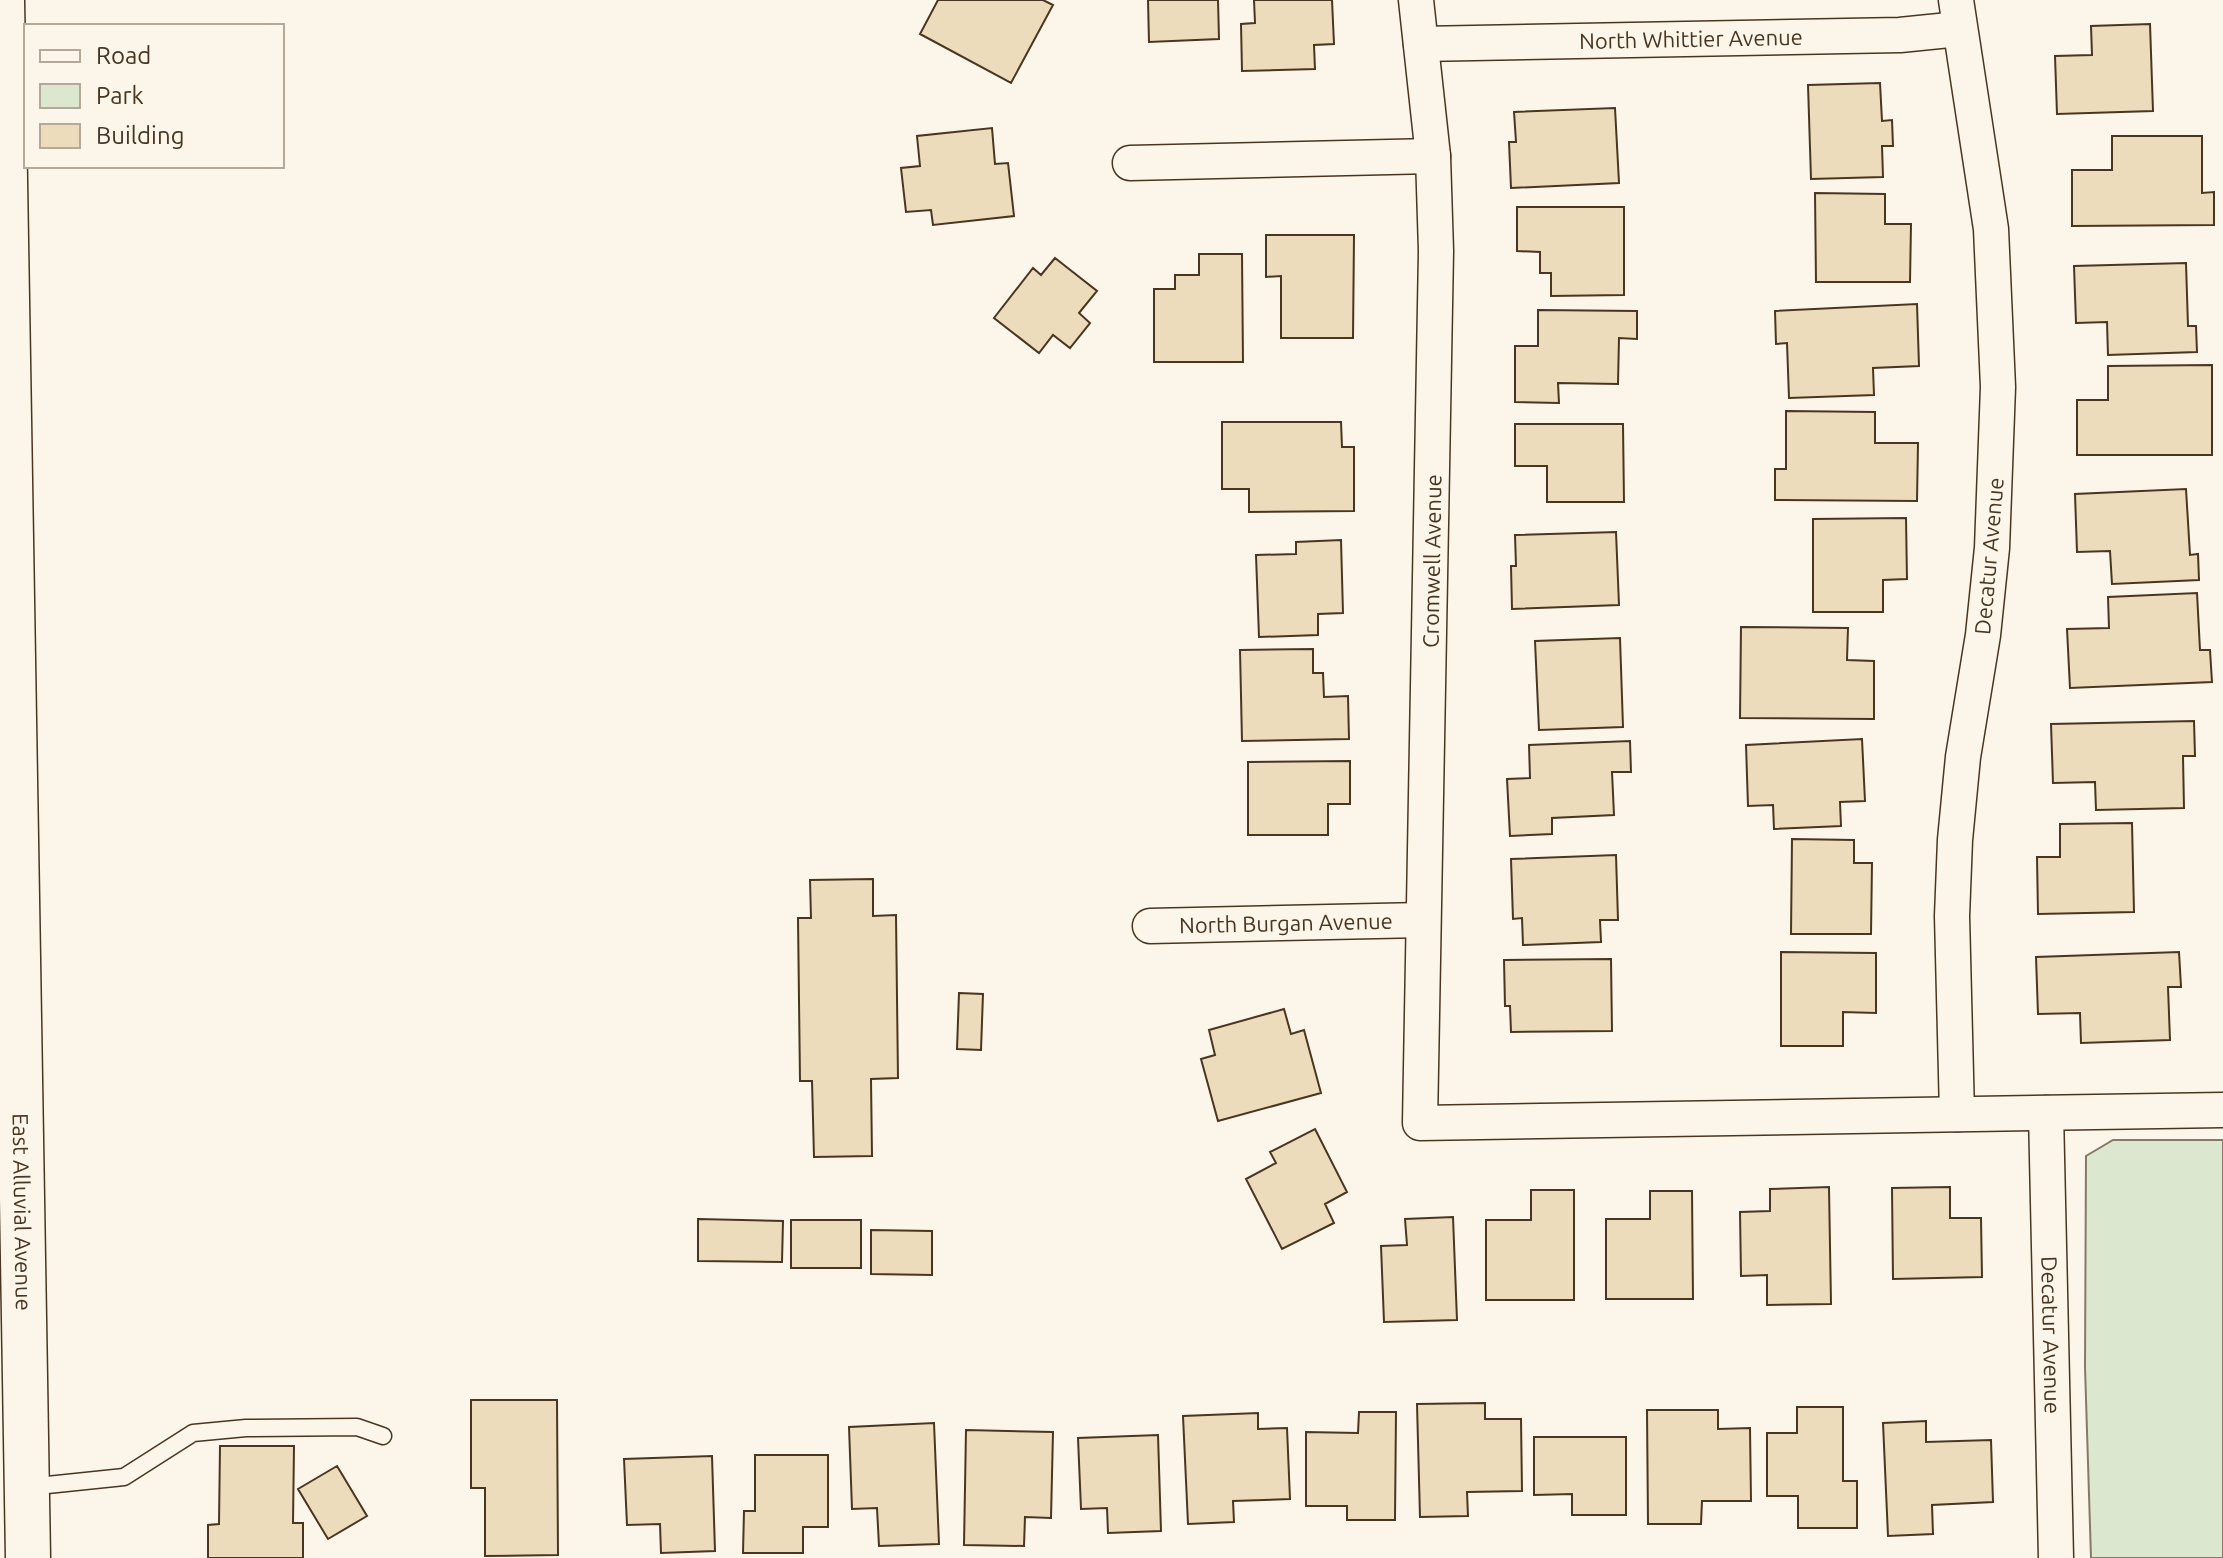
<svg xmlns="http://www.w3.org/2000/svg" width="2223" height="1558" viewBox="0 0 2223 1558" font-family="Ubuntu,sans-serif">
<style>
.green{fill:#dce7d0;stroke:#887966;stroke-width:2}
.building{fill:#ecdcbc;stroke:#4a3520;stroke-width:2}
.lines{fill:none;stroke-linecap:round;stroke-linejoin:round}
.lane-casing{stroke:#4a3520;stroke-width:19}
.street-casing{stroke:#4a3520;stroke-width:37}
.secondary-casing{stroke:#4a3520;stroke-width:47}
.lane{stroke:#fbf6e9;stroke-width:16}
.street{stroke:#fbf6e9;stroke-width:34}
.secondary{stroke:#fbf6e9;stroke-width:44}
.labels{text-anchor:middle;stroke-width:6;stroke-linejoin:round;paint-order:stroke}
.street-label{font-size:22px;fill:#4a3520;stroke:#fbf6e9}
</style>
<rect width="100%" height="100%" fill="#fbf6e9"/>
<path class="green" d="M2113,1140H2223V1558H2091L2085,1367L2086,1156Z"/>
<path class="building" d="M938,0H1043L1053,5L1011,83L920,34Z
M1148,0H1218L1219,39L1149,42Z
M1254,0H1332L1334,44L1314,45L1315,69L1242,71L1241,24L1255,23Z
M2150,24L2153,111L2057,114L2055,56L2092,55L2091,26Z
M1880,83L1882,121L1892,120L1893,146H1882L1883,177L1811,179L1808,85Z
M1615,108L1619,183L1511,188L1509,142H1516L1514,112Z
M992,128L995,164L1008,163L1014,216L933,225L931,210L906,212L901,168L920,166L917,136Z
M2112,136H2202V193L2214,192V225L2072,226V170H2112Z
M1815,193L1885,194V224H1911L1910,282H1816Z
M1517,207H1624V295L1551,296V273H1540V252L1517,251Z
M1266,235H1354L1353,338H1281V276L1266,277Z
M1199,254H1242L1243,362H1154V289H1175V275H1199Z
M1055,258L1097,291L1079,313L1090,323L1070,348L1053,335L1039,353L994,318L1033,268L1041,275Z
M2186,263L2188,326H2196L2197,352L2108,355L2107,322L2076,323L2074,266Z
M1917,304L1919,366L1873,368L1874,395L1789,398L1787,343L1776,344L1775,311Z
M1538,310L1637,311V339L1619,338L1618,384L1558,383L1559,403L1515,402V346H1538Z
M2212,365V455H2077V400H2108V366Z
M1786,411L1875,412V443H1918L1917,501L1775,500V469H1786Z
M1222,422H1341L1342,447H1354V511L1249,512V489H1222Z
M1515,424H1623L1624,502H1547V466H1515Z
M2186,489L2190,555L2198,554L2199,580L2112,584L2110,551L2077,552L2075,494Z
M1906,518L1907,579L1883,580V612H1813V519Z
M1616,532L1619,605L1512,609L1511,566H1516L1515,535Z
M1341,540L1343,613L1318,614V635L1259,637L1256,555L1296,554V542Z
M2197,593L2200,650H2210L2212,682L2070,688L2067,629L2109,628L2108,597Z
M1741,627L1848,628L1847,660L1874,661V719L1740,718Z
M1620,638L1623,727L1539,730L1535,641Z
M1313,649V673H1323L1324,697L1348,696L1349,739L1242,741L1240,650Z
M2194,721L2195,756H2183L2184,808L2096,810L2095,782L2053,783L2051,724Z
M1862,739L1865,801L1840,802L1841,826L1774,829L1773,805L1748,806L1746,745Z
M1630,741L1631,772H1612L1614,815L1552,818V834L1510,836L1507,779L1530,778L1529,745Z
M1350,761V804H1328V835H1248V762Z
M2132,823L2134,912L2038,914L2037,857H2060V824Z
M1792,839L1854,840V863H1872L1871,934H1791Z
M1616,855L1618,920H1600L1601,942L1523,945L1522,918L1513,919L1511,859Z
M873,879V916L896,915L898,1078L871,1079L872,1156L814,1157L812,1081H800L798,918H811L810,880Z
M1781,952L1876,953V1013L1843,1012V1046H1781Z
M2179,952L2181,987H2168L2170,1040L2081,1043L2080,1013L2038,1014L2036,957Z
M1611,959L1612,1031L1511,1032L1510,1006H1505L1504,960Z
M959,993L983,994L981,1050L957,1049Z
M1284,1009L1291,1034L1304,1030L1321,1093L1218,1121L1201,1059L1215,1055L1209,1030Z
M1315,1129L1347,1192L1325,1204L1334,1223L1282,1249L1246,1179L1276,1163L1270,1152Z
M1829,1187L1831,1304L1767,1305V1275L1741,1276L1740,1212L1770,1211V1189Z
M1950,1187V1218H1981L1982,1277L1893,1279L1892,1188Z
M1531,1190H1574V1300H1486V1220H1531Z
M1650,1191H1692L1693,1299H1606V1219H1650Z
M1453,1217L1457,1320L1384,1322L1381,1246L1407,1245L1405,1219Z
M698,1219L783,1221L782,1262L698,1261Z
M791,1220H861V1268H791Z
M871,1230L932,1231V1275L871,1274Z
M471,1400H557L558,1555L485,1556V1488H471Z
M1485,1403V1419H1521L1522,1491L1467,1492L1468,1516L1420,1517L1417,1404Z
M1797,1407H1843V1481H1857V1528H1798V1496H1767V1433H1797Z
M1647,1410H1718V1429L1750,1428L1751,1501H1702L1701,1524H1648Z
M1359,1412H1396L1395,1520H1347V1506H1306V1432L1358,1433Z
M1258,1413V1429L1287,1428L1290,1499L1233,1501L1234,1522L1188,1524L1183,1416Z
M1926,1421V1442L1991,1440L1993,1502L1932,1505L1933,1534L1888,1536L1883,1423Z
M934,1423L939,1544L879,1546L877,1508L852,1509L849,1427Z
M966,1430L1053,1432L1051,1518L1025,1517L1024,1546L964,1545Z
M1158,1435L1161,1531L1108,1533L1107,1508L1081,1509L1078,1438Z
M1534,1437H1626V1515H1572V1494L1534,1495Z
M220,1446H294L293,1523H303V1558H208V1525L219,1524Z
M755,1455H828V1527H803V1553H743L744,1511H755Z
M712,1456L715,1551L661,1553L660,1524L627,1525L624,1459Z
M337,1466L367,1516L328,1539L298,1489Z"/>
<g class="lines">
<defs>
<path id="lane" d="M28,1487L124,1477L193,1433L246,1428L357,1427L383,1436"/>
<g id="street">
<path d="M1416,0L1433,156L1436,251L1420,1123L2223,1110"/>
<path d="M1956,0L1991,229L1998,387L1992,548L1983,635L1963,757L1955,840L1952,916L1957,1114"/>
<path id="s1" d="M1421,44L1900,35L1959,29"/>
<path d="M1130,163L1433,156"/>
<path id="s2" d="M1150,926L1423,920"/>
<path id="s3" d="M2046,1113L2056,1558"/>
</g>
<g id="secondary">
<path id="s4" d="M2,0L28,1558"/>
</g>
</defs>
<use href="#lane" class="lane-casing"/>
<use href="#street" class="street-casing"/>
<use href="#secondary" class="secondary-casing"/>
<use href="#lane" class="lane"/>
<use href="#street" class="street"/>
<use href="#secondary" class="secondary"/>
</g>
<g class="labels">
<g class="street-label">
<text dy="8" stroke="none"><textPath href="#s1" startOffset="270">North Whittier Avenue</textPath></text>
<text transform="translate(1989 556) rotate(-85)" y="8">Decatur Avenue</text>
<text transform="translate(1432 561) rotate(-89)" y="8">Cromwell Avenue</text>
<text dy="8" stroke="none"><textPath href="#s2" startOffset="136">North Burgan Avenue</textPath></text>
<text dy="8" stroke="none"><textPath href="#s4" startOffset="1212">East Alluvial Avenue</textPath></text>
<text dy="8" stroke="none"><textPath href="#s3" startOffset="222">Decatur Avenue</textPath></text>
</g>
</g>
<rect x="24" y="24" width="260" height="144" fill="#fbf6e9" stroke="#b4a999" stroke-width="2"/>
<rect x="40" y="50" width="40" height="12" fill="#fbf6e9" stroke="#b4a999" stroke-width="2"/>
<text x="96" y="64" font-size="24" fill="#4a3520">Road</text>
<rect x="40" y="84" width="40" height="24" fill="#dce7d0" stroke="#b4a999" stroke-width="2"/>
<text x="96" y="104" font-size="24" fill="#4a3520">Park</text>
<rect x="40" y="124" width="40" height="24" fill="#ecdcbc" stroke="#b4a999" stroke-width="2"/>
<text x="96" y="144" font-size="24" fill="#4a3520">Building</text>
</svg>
